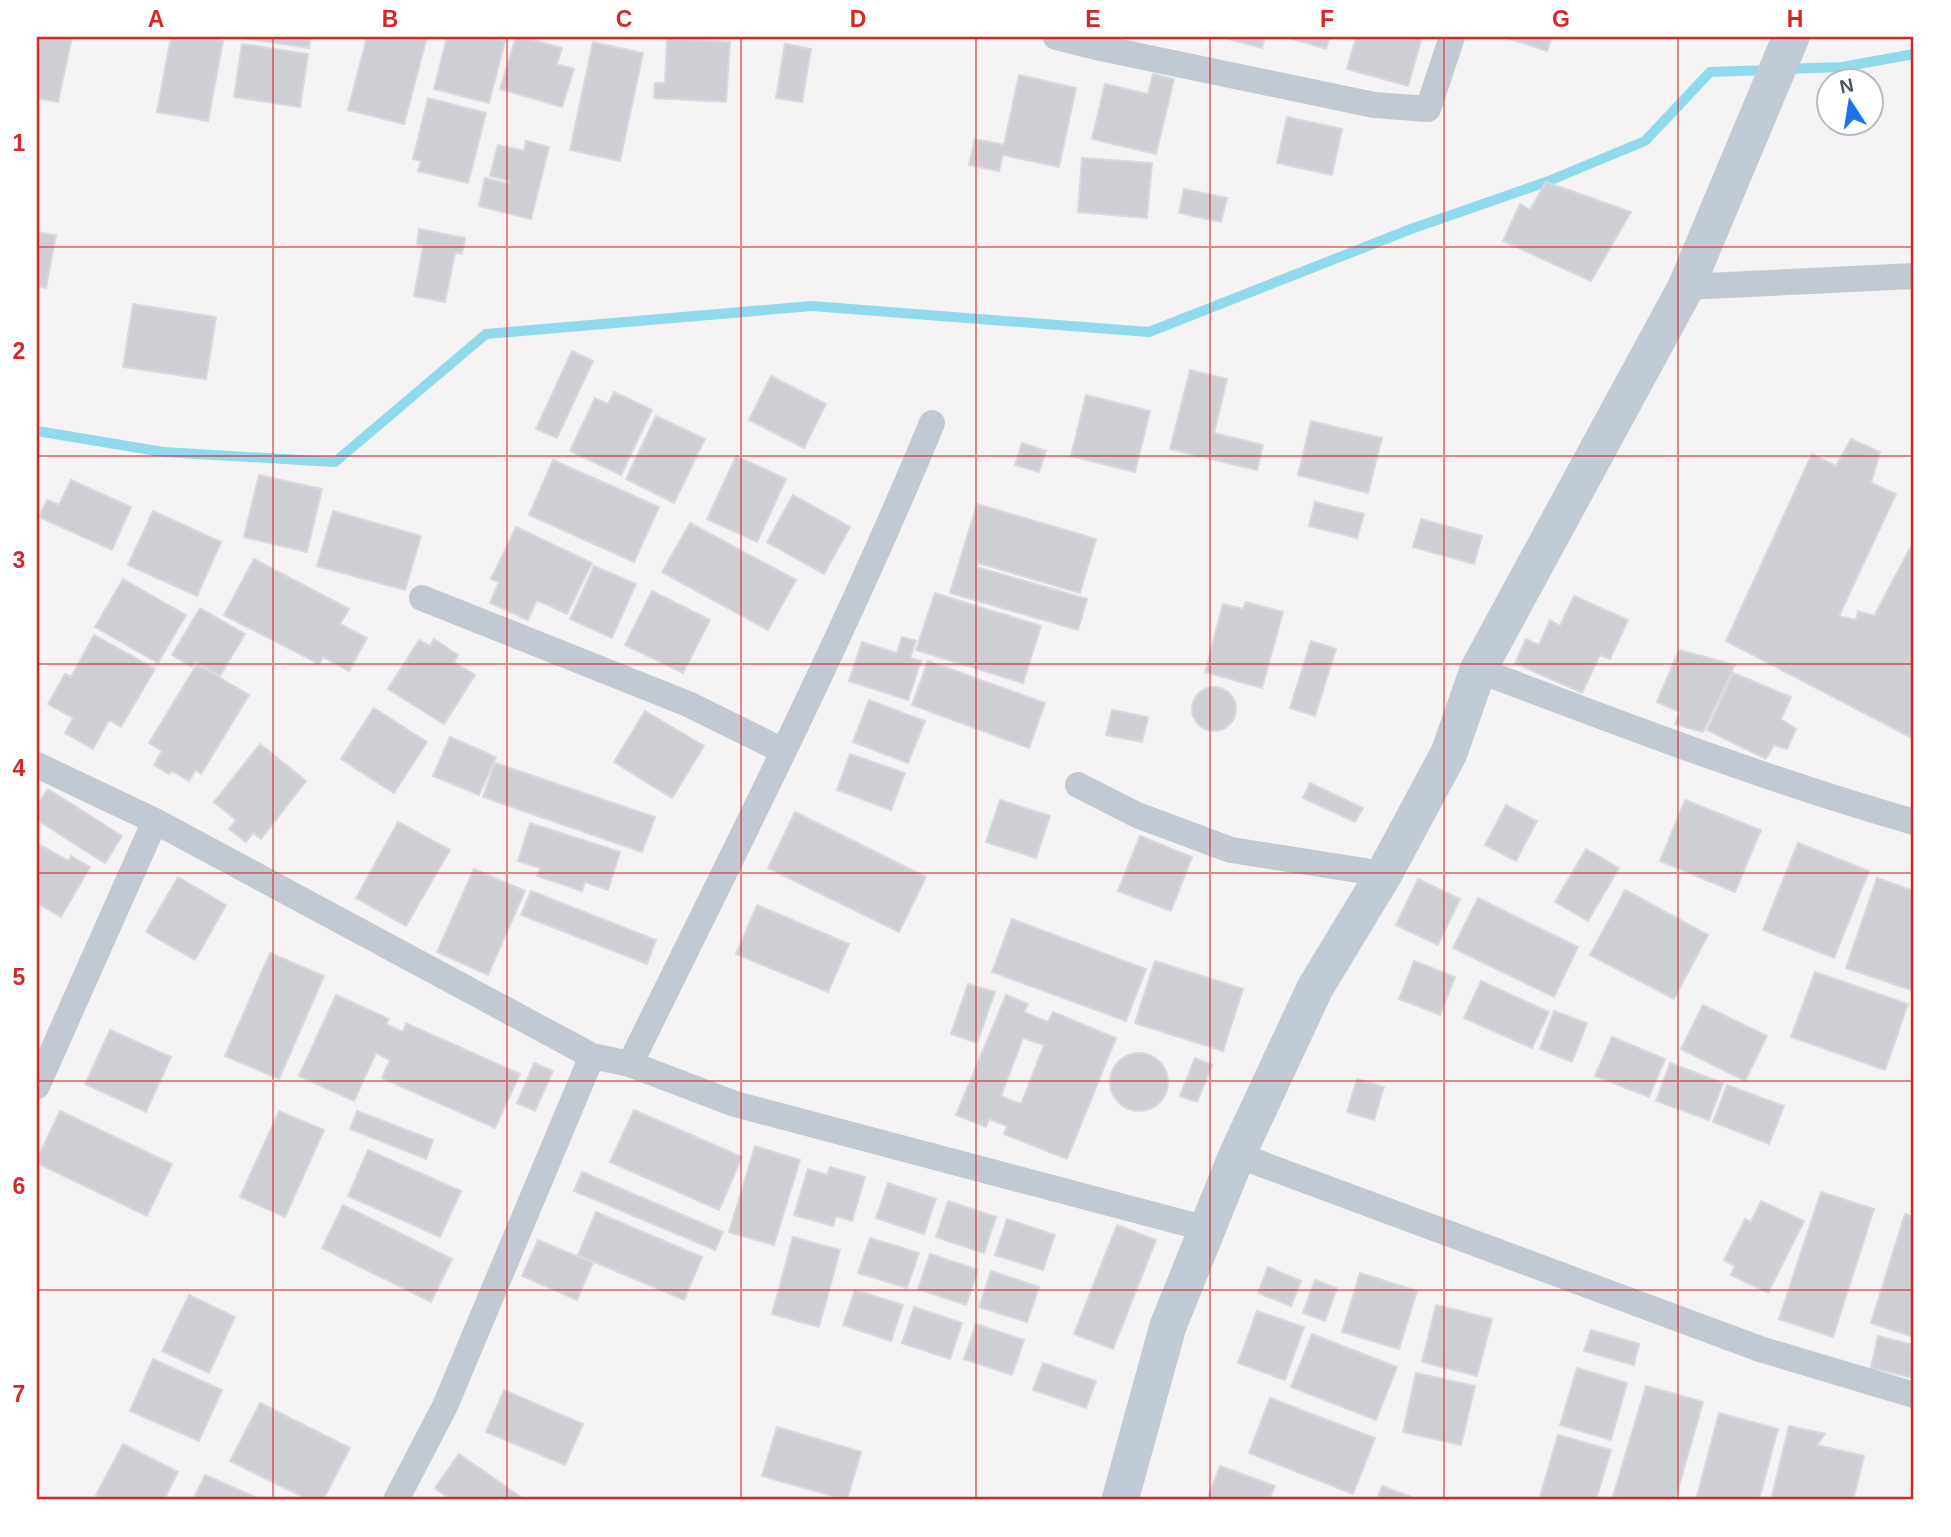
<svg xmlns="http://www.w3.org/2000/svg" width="1951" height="1537" viewBox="0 0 1951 1537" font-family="Helvetica,sans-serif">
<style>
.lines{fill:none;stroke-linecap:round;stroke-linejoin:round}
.stream{stroke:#90daee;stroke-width:10}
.building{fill:#cdcfd5;stroke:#d7d9de;stroke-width:2;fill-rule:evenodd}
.street{stroke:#c1cad2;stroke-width:26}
.secondary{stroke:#c1cbd6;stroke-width:37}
.grid{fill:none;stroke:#d62828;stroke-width:2;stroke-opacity:0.55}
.neatline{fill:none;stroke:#d62828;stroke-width:2.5}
.grid-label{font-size:23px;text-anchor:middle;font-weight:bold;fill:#d62828}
</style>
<rect width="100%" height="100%" fill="#f5f3f3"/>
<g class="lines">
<path class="stream" d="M1785,69L1842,67L1914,54
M37,431L163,452L335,462L486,334L812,306L1149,332L1411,229L1546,182L1645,141L1710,72L1769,70"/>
</g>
<path class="building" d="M37,37H72L58,102L37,98Z
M171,37H200L223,41L208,121L157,112Z
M237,37H311L309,48Z
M367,37H427L404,124L348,110Z
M447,37H490L505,41L489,103L434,89Z
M516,37H523L562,48L557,64L574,69L562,107L500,89Z
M1222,37H1265L1262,48Z
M1286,37H1330L1326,49Z
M1356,37H1422L1408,86L1347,69Z
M1504,37H1552L1547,51Z
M667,38L730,42L726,102L654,98L655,83H665Z
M593,42L643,53L620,161L570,150Z
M242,44L308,54L300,107L234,97Z
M785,44L811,49L802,102L776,98Z
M1153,74L1174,79L1156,154L1092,139L1105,84L1148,94Z
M1019,75L1076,88L1059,167L1003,155L999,171L969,165L975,139L1004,145Z
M428,98L486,113L468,183L418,171L421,161L413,159Z
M1287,117L1342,129L1332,175L1277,163Z
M526,141L549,147L531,219L479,206L485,178L509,184L510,181L490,176L498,145L524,151Z
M1082,158L1152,163L1147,218L1078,212Z
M1546,182L1631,212L1591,281L1503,241L1520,204L1530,210Z
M1184,189L1227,198L1221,222L1179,213Z
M419,229L465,238L462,254L455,253L445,302L414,296L423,247L417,245Z
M37,232L56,235L46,288L37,286Z
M133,304L216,317L206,379L123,367Z
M572,351L593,361L557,438L536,429Z
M1190,370L1227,379L1214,433L1263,445L1257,470L1170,449Z
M771,376L826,404L804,448L749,420Z
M614,392L652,410L621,475L570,451L595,398L608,404Z
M1086,395L1150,411L1135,472L1071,456Z
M656,416L705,439L674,503L626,479Z
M1311,421L1382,438L1368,493L1298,475Z
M1851,439L1880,452L1871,483L1896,494L1839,616L1856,620L1858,611L1874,616L1914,541V739L1726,641L1812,454L1836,466Z
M1022,443L1046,451L1039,472L1015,465Z
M736,456L786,479L757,542L707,519Z
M553,460L659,507L634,562L529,515Z
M259,475L322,489L307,552L244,537Z
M71,480L131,507L112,550L39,517L47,500L59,505Z
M793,495L850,527L824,574L767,542Z
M1315,502L1364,514L1357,538L1309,526Z
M977,504L1096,539L1080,593L978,563L977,567L1087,599L1078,630L950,593Z
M153,511L221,542L197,596L128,565Z
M333,511L421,536L405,590L317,566Z
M1421,519L1482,536L1474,564L1413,547Z
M690,523L796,580L768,630L662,572Z
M516,527L592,563L567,614L537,600L528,620L490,603L499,582L491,579Z
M254,559L349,609L340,624L367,638L349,671L323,657L319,664L224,615Z
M594,566L636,584L612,638L570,619Z
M123,579L186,615L158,663L95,627Z
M652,591L710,620L683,673L625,645Z
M935,593L1041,626L1023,683L916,650Z
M1574,596L1628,620L1610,659L1600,655L1582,693L1515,663L1526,639L1539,645L1550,620L1560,626Z
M1246,602L1283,612L1262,688L1205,672L1223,604L1243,609Z
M200,608L245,634L220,676L195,661L192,667L172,655Z
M94,635L155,669L121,727L109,720L93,749L65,733L73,718L48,704L65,674L71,677Z
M902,637L916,641L910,658L921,661L908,700L849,681L862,642L897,653Z
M434,639L458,655L454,662L475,675L444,724L388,689L419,640L430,646Z
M1311,641L1336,649L1315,716L1290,708Z
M1679,650L1735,665L1703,732L1675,724L1680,712L1657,702Z
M928,661L1045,703L1029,748L912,705Z
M197,664L249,695L201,774L196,770L189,781L172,771L169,774L154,765L162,751L149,743Z
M1733,673L1791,697L1781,719L1796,729L1787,749L1774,745L1766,759L1707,730Z
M1192 709a22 22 0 1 1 44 0a22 22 0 1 1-44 0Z
M869,700L925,721L908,763L853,742Z
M374,708L427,742L394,793L341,759Z
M1112,710L1148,717L1142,742L1106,735Z
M645,711L704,746L672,798L614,762Z
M450,737L496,757L479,795L433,776Z
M260,744L306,781L261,839L253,833L246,842L229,829L236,820L214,802Z
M850,754L905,773L891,810L837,790Z
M495,763L655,817L642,852L483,797Z
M1310,783L1363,808L1355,822L1303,798Z
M48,789L122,836L105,863L37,820V806Z
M1000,800L1050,816L1036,858L986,842Z
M1685,800L1761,830L1735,892L1660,861Z
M1506,805L1537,821L1516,861L1485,845Z
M795,812L926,877L899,932L768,868Z
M398,822L450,850L406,926L356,898Z
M530,823L620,852L608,890L585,882L582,891L537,876L540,868L518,861Z
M1140,836L1192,857L1171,911L1118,891Z
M37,843L69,861L71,856L90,867L61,917L37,903Z
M1798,843L1869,871L1834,958L1763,930Z
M1586,849L1619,868L1588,921L1555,902Z
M474,869L525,891L488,975L437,952Z
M178,877L226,905L195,960L146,932Z
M1877,878L1914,891V991L1846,968Z
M1418,879L1460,899L1438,945L1396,925Z
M1625,890L1708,935L1674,999L1590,955Z
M531,891L656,940L647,964L521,915Z
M1478,898L1578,947L1554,997L1453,948Z
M757,905L849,944L828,992L736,954Z
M1012,919L1146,969L1126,1021L992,972Z
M270,953L324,976L279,1079L225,1056Z
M1155,961L1243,989L1223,1051L1135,1023Z
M1414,961L1455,977L1440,1015L1399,999Z
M1815,972L1908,1004L1885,1070L1791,1037Z
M1481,981L1549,1012L1532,1048L1464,1018Z
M968,984L995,992L977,1043L951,1034Z
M336,995L389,1019L386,1024L403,1032L406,1023L520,1074L495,1128L382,1078L390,1060L376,1053L354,1101L299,1076Z
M1006,995L1028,1004L1024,1012L1048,1022L1053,1012L1116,1038L1067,1159L1004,1134L1007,1126L989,1119L986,1127L956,1115ZM1023,1038L1044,1045L1021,1104L1001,1096Z
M1703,1005L1767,1036L1745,1081L1681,1049Z
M1554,1011L1587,1023L1572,1062L1540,1049Z
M110,1030L171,1057L146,1112L85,1084Z
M1612,1037L1665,1059L1649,1097L1595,1076Z
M1110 1082a29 29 0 1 1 58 0a29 29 0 1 1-58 0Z
M1195,1058L1212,1065L1197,1102L1180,1096Z
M534,1063L553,1071L535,1111L517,1103Z
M1670,1063L1723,1083L1709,1120L1656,1101Z
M1357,1079L1384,1087L1374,1120L1347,1112Z
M1727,1085L1784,1106L1769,1144L1713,1122Z
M634,1110L742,1157L719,1210L610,1162Z
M60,1111L172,1164L147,1216L37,1163V1159Z
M279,1111L324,1130L285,1217L240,1197Z
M357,1111L433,1140L426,1159L350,1129Z
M755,1146L800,1160L774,1245L729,1232Z
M368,1150L461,1191L440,1237L348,1196Z
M830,1167L865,1177L852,1221L836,1216L833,1226L794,1215L808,1169L827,1175Z
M582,1172L723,1232L715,1250L574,1191Z
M888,1183L936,1199L924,1234L876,1218Z
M1821,1192L1874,1209L1833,1337L1779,1319Z
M948,1201L996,1217L984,1253L936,1237Z
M1761,1201L1804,1221L1768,1293L1731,1275L1735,1266L1724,1260L1745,1219L1751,1222Z
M343,1205L452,1259L431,1302L322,1248Z
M596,1212L702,1257L684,1300L578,1255Z
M1905,1214L1914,1217V1337L1871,1323Z
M1007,1219L1055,1235L1043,1270L995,1255Z
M1117,1225L1156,1240L1113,1349L1074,1334Z
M793,1237L840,1250L819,1327L772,1314Z
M870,1238L919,1253L907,1288L858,1273Z
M538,1240L593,1263L577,1300L522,1276Z
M930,1254L978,1270L966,1305L918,1289Z
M1268,1267L1301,1281L1291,1306L1258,1293Z
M991,1271L1039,1287L1027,1322L979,1307Z
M1360,1273L1417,1291L1399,1349L1342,1332Z
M1315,1280L1337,1288L1325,1321L1303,1313Z
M855,1290L903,1305L891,1341L843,1325Z
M189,1295L235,1317L209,1373L162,1351Z
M1436,1305L1492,1319L1477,1376L1422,1362Z
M914,1307L962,1323L950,1359L902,1343Z
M1257,1311L1304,1327L1285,1380L1238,1363Z
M976,1324L1024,1340L1012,1375L964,1359Z
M1591,1330L1639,1344L1634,1365L1584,1351Z
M1312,1334L1397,1367L1376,1420L1291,1387Z
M1878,1336L1914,1345V1378L1871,1368Z
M153,1359L222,1390L199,1441L130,1411Z
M1043,1363L1096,1381L1086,1408L1033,1390Z
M1577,1368L1627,1383L1611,1440L1560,1425Z
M1416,1373L1475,1386L1461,1445L1403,1432Z
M1646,1386L1703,1402L1675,1500H1626L1613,1496Z
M504,1390L583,1424L565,1465L486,1432Z
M1270,1398L1375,1438L1353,1494L1249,1453Z
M260,1403L350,1448L323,1500H309L230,1461Z
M1719,1413L1778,1429L1759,1500H1696Z
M1789,1426L1825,1434L1817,1445L1864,1456L1853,1500H1771Z
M777,1427L861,1452L847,1500L762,1476Z
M1558,1435L1611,1450L1596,1500H1539Z
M123,1444L178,1472L164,1500H107L96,1495Z
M459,1454L525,1500H451L435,1488Z
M1220,1466L1275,1486L1269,1500H1207Z
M205,1475L262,1500H193Z
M1382,1486L1419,1500H1377Z"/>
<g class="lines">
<path class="street" d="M1056,37L1096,47L1374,105L1428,109L1452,37
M1686,287L1914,276
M422,598L688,704L783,751
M1478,670C1622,724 1766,780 1914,822
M37,765L155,821L592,1056L630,1064L735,1104L1207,1229
M1078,785L1137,815L1231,850L1384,874
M630,1064C734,852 842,641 932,423
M37,1086L155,821
M1237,1155L1760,1349L1914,1395
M396,1500L445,1406L592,1056"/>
<path class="secondary" d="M1120,1500L1168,1326L1237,1155L1315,988L1384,874L1449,753L1478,670L1686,287L1791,37"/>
</g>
<path class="grid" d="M273,37V1500M507,37V1500M741,37V1500M976,37V1500M1210,37V1500M1444,37V1500M1678,37V1500M37,247H1914M37,456H1914M37,664H1914M37,873H1914M37,1081H1914M37,1290H1914"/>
<rect width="1951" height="1537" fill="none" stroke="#ffffff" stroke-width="77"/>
<g transform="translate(1850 102) rotate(348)"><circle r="33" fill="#ffffff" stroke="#b7bbc0" stroke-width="2"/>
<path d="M0-5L12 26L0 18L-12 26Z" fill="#1a73e8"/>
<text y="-10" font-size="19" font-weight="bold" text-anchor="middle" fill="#4a5661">N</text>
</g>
<rect x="38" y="38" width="1874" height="1460" class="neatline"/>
<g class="grid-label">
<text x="156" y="27">A</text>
<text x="390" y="27">B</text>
<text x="624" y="27">C</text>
<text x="858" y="27">D</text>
<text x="1093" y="27">E</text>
<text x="1327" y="27">F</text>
<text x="1561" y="27">G</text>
<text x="1795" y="27">H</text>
<text x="19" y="151">1</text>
<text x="19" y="359">2</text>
<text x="19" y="568">3</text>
<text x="19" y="776">4</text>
<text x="19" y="985">5</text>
<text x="19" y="1194">6</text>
<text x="19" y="1402">7</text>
</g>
</svg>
